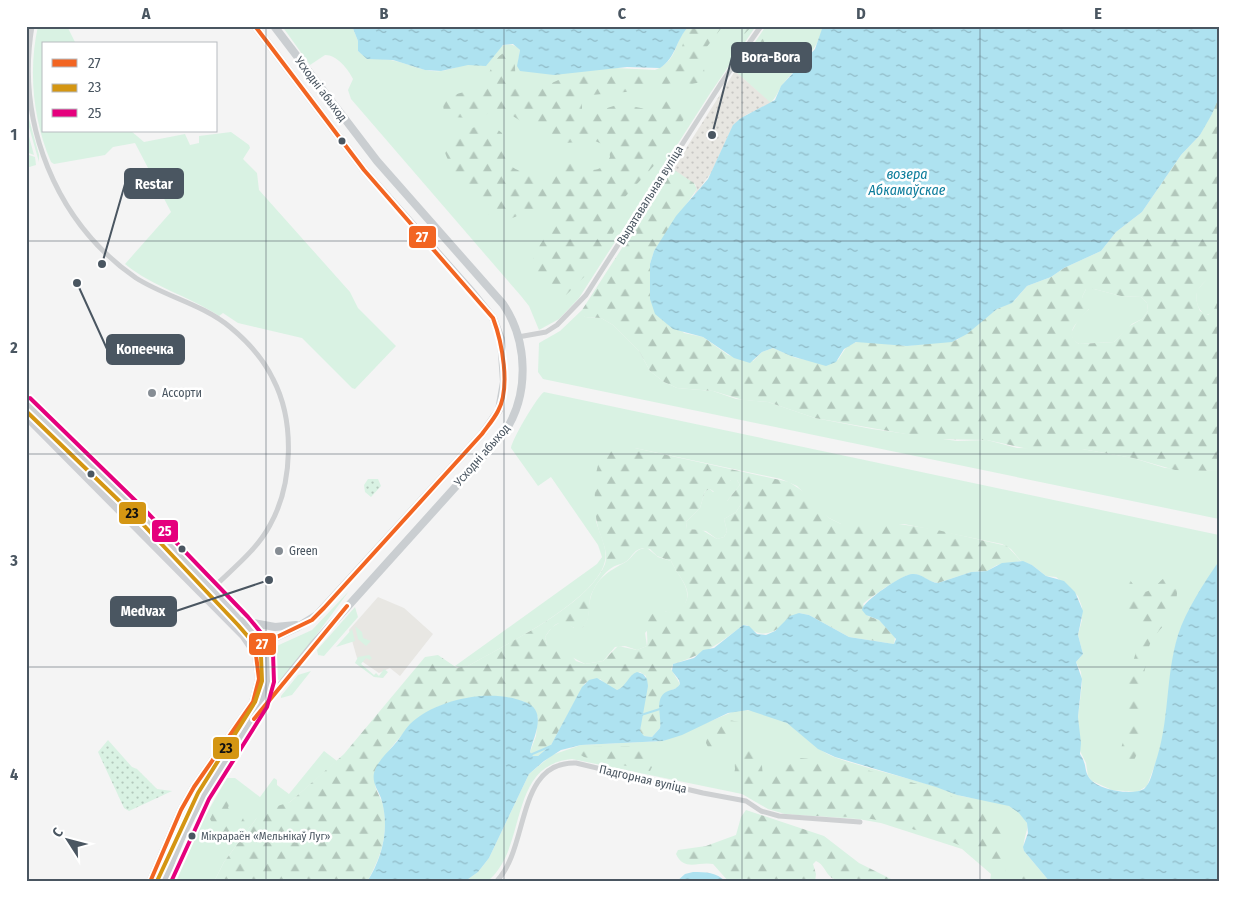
<svg xmlns="http://www.w3.org/2000/svg" width="1245" height="908" viewBox="0 0 1245 908" font-family="'Fira Sans Condensed',sans-serif">
<style>
.commercial{fill:#e8e7e3}
.grass{fill:#d9f2e3}
.forest{fill:url(#forest-firs);fill-rule:evenodd}
.sand{fill:url(#sand-dots)}
.park{fill:url(#park-dots)}
.water{fill:url(#water-ripples)}
.lines{fill:none;stroke-linecap:round;stroke-linejoin:round}
.stream{stroke:#aee2f0;stroke-width:2}
.minor{stroke:#ced0d2;stroke-width:5}
.secondary{stroke:#ced0d4;stroke-width:7}
.primary{stroke:#caced1;stroke-width:8}
.bus-1-casing{stroke:#fff;stroke-width:8}
.bus-2-casing{stroke:#fff;stroke-width:8}
.bus-3-casing{stroke:#fff;stroke-width:8}
.bus-1{stroke:#f26522;stroke-width:4}
.bus-2{stroke:#d49613;stroke-width:4}
.bus-3{stroke:#e5007d;stroke-width:4}
.grid{fill:none;stroke:#4a5661;stroke-width:1;stroke-opacity:0.55}
.bus-dot{fill:#4a5661;stroke:#fff;stroke-width:2}
.poi-dot{fill:#868d94;stroke:#fff;stroke-width:2}
.labels{text-anchor:middle;stroke-width:5;stroke-linejoin:round;paint-order:stroke}
.bus-label{font-size:11px;fill:#4a5661;stroke:#fff;text-anchor:start}
.street-label{font-size:12px;fill:#4a5661;stroke:#fff}
.poi-label{font-size:12px;fill:#4a5661;stroke:#fff;text-anchor:start}
.water-label{font-size:14px;font-style:italic;fill:#0c7c9b;stroke:#fff}
.leader{fill:none;stroke:#4a5661;stroke-width:2}
.callout-dot{fill:#4a5661;stroke:#fff;stroke-width:2}
.callout{fill:#4a5661;stroke:#4a5661;stroke-width:2}
.callout-label{font-size:14px;text-anchor:middle;font-weight:bold;fill:#fff}
.line-badge{stroke:#fff;stroke-width:2}
.badge-label{font-size:14px;text-anchor:middle;font-weight:bold;fill:#fff}
.pale-badge-label{font-size:14px;text-anchor:middle;font-weight:bold;fill:#111}
.neatline{fill:none;stroke:#4a5661;stroke-width:2}
.grid-label{font-size:16px;text-anchor:middle;font-weight:bold;fill:#4a5661}
</style>
<defs>
<pattern id="forest-firs" width="22" height="20" patternUnits="userSpaceOnUse" patternTransform="scale(1.25)"><rect width="22" height="20" fill="#d9f2e3"/><path d="M5 1l3.5 6h-7zM16 11l3.5 6h-7z" fill="#b2c7bb"/></pattern>
<pattern id="sand-dots" width="8" height="8" patternUnits="userSpaceOnUse" patternTransform="scale(1.25)"><rect width="8" height="8" fill="#e7e6e1"/><path d="M2 2h.1M6 6h.1" fill="none" stroke="#c8c7c4" stroke-width="1.8" stroke-linecap="round"/></pattern>
<pattern id="park-dots" width="8" height="8" patternUnits="userSpaceOnUse" patternTransform="scale(1.25)"><rect width="8" height="8" fill="#d9f2e3"/><path d="M2 2h.1M6 6h.1" fill="none" stroke="#b2c7bb" stroke-width="1.8" stroke-linecap="round"/></pattern>
<pattern id="water-ripples" width="26" height="14" patternUnits="userSpaceOnUse" patternTransform="scale(1.25)"><rect width="26" height="14" fill="#aee2f0"/><path d="M2 4q2-2 4 0t4 0M15 11q2-2 4 0t4 0" fill="none" stroke="#90bac6"/></pattern>
</defs>
<rect width="100%" height="100%" fill="#f4f4f4"/>
<path class="commercial" d="M378,597L404,608L433,634L400,676L390,668L379,673L357,658L349,630Z"/>
<path class="grass" d="M38,26H67L76,44H44V131H131L144,142L185,134L190,145L199,143V136L231,132L249,145L250,148L243,159L257,173L259,190L350,292L358,308L396,346L355,389L352,388L302,338L238,323L223,313L219,316C189,296 153,287 125,264L171,212L135,143L113,147L105,155L54,164L51,162C33,120 28,71 38,26Z
M282,26H352L358,41V51C375,62 378,57 395,61C410,64 426,73 441,71C449,70 456,67 464,65C483,61 486,70 498,48C506,43 514,43 520,50L518,63L655,70C680,59 672,43 689,26H756L711,92L579,298L559,319L539,330L529,306L521,296L351,99L348,90L353,79C348,69 337,55 325,55L310,65Z
M766,26H823C818,54 796,65 781,87C777,93 776,98 770,103L735,71Z
M26,108L39,155V162L29,127Z
M27,129L34,155L26,152Z
M26,154L35,157L36,165L26,168Z
M1219,266C1219,280 1224,312 1206,315C1197,310 1195,300 1197,290Z
M1086,289H1094L1121,296L1141,297L1147,303L1148,311L1142,319L1132,324L1114,342L1079,344L1073,340L1071,333L1078,320L1089,309L1082,297Z
M582,310L585,317L601,318L613,325L639,351L650,371L664,382L677,388L713,391L736,399L768,402L815,418L872,429L957,441L987,440L1017,448L1082,449L1133,458L1165,468L1219,471V519L543,379L538,372L539,343L560,331Z
M544,392L1219,535V561L1190,608L1178,636L1173,657L1165,730L1160,751L1147,786L1137,792L1112,790L1092,781L1088,776L1086,763L1080,751L1078,717L1082,684L1081,672L1076,662L1083,654L1078,635L1082,620V607L1078,596L1056,577L1046,576L1032,565L1021,561L1011,549L1002,544L904,524H841L829,518L797,486L781,479L635,448L596,521C599,533 608,548 605,561C596,601 503,646 468,666L461,668L455,666L597,564L602,557L598,545L551,477L538,486L511,448C511,441 538,395 544,392Z
M731,480H737L740,485L727,501H739L741,504L736,512L724,519L727,531L724,537L717,539L706,531L687,529L686,522L700,508L705,491L710,489L713,492Z
M647,548L658,557L671,561C678,577 698,593 680,610C675,614 671,614 665,611L645,633L647,646L637,650L625,646L615,647L603,661L585,664L547,644L545,637L552,627L559,623H567L574,628H582C589,621 588,616 589,606C592,582 605,573 624,563C634,558 634,548 647,548Z
M349,591L286,676L280,680L274,679L269,653L270,649L312,630Z
M355,607L358,617L324,656L318,655L317,650Z
M355,626L362,632L363,638L371,641L366,646L358,639Z
M352,629L355,641L336,647Z
M369,655L372,658L370,660L366,658L361,664L374,675L376,673L379,676L384,669L388,672L383,678L374,677L355,663L358,657Z
M311,671L292,695L281,698V696L298,675Z
M737,710C756,709 779,716 794,728C808,739 817,750 834,757C868,769 902,776 937,787C945,789 953,794 961,796C977,800 999,799 1013,808C1039,825 1021,832 1024,851L1050,882H990L991,874L962,849L881,823L858,819L785,814L768,809L742,794L572,759C513,764 525,833 498,870C495,874 491,879 487,881C481,884 471,882 464,882L478,872L489,858L529,774L552,755L581,745L663,741Z
M324,751L337,761L290,802L256,819L224,862L214,882H176L203,820L227,778H235L260,797L274,778L277,780V785L289,794Z"/>
<path class="forest" d="M694,26H723L706,48L703,62L705,76L701,82L692,84L677,82L637,91L591,95L582,101V109L588,114L620,104L646,109L675,98L685,103L688,112L661,158L624,198L615,230L589,272L566,295C557,296 553,292 546,286C512,255 554,246 548,217L545,212C524,206 518,221 500,220C484,219 444,162 444,147C450,133 477,124 492,125L502,133C507,161 499,164 530,175C537,177 542,182 549,183L555,178L556,166L563,161C580,166 599,180 610,157L609,147L595,141L564,143L549,133L527,125L508,113H492L469,118L452,117L444,113L443,104C451,91 471,94 482,83C492,74 492,57 506,52L514,56C516,66 514,89 520,94L525,95L563,78L614,72L655,73L662,71L678,60L685,37Z
M733,26H752L739,40L732,36Z
M768,26H774C771,29 767,32 766,36C762,46 766,58 753,61L749,58L750,51Z
M1219,97V266C1209,284 1188,285 1200,311L1208,315L1213,311L1219,299V471L1175,470L1133,458L1082,449H1028L987,440L934,439L815,418L768,402L743,400L713,391L677,388L664,382L650,371L639,351L613,325L601,318L585,317L582,314V310L673,169L693,181L697,189L654,251L650,264V298L684,333L703,337L728,355L753,361L762,352L773,348L796,358L813,361L838,360L847,346L859,341L907,346L957,340L997,309L1015,300L1027,286L1051,277L1064,268L1101,251L1116,232L1142,212L1181,155L1200,135ZM1086,289H1094L1121,296L1141,297L1147,303L1148,311L1142,319L1128,327L1114,342L1079,344C1060,331 1084,318 1091,306L1082,297Z
M620,448H635L789,482L813,498L829,518L841,524L892,523L933,529L1007,546L1021,561L997,565L987,571L971,572L938,583C928,582 922,574 913,574C905,573 869,598 863,604L868,616L879,620L895,637L894,644L849,637L809,615L799,613C783,625 765,645 747,625H743C721,643 701,656 673,664L671,669L680,684L677,688L669,691L660,728L652,737L643,736L640,731L646,676L640,672C630,677 627,686 617,690L610,688L600,679L585,683L551,745L538,756H533L530,752L536,736L538,717L525,702C492,691 443,697 416,720C408,727 402,735 395,743C386,754 375,768 375,783C375,790 381,798 383,805C389,834 381,857 367,882H214L224,862L256,819L265,810L290,802L344,754L425,657L438,655L457,668L468,666C507,643 588,606 605,564C609,552 601,539 598,527C594,514 593,475 599,463C603,454 611,450 620,448ZM731,480H737L740,485L727,501V506L731,507L737,501L741,504L736,512L724,519L727,531L724,537L717,539L702,530L687,529L686,522L700,508L705,491L710,489L716,493ZM643,548L650,549L657,556L671,561C679,580 701,594 676,612C670,614 666,610 660,611C641,613 649,636 647,646L637,650L618,646L603,661L585,664L576,661L567,650L547,644L545,637C557,618 562,621 578,630C593,625 587,606 591,595C595,585 604,572 613,567C618,564 624,564 628,560C633,555 634,550 643,548Z
M1120,573L1126,575L1139,592C1156,594 1158,578 1171,574C1182,582 1176,608 1170,617C1162,630 1150,636 1148,652C1146,665 1143,677 1142,690C1140,707 1146,759 1127,766L1121,763C1117,751 1125,741 1127,729C1130,713 1122,698 1127,683C1131,669 1146,626 1137,614L1125,617L1121,613L1126,594L1117,580Z
M729,720L739,722L740,728L728,738L719,750L709,749L706,743L707,735Z
M746,745L753,748L762,766L763,778L768,784L772,782L776,772L801,758L810,759L827,768L845,764L943,791L958,800L988,807L999,814L1010,828L1008,834L1000,839L997,846L1006,865L1005,873L997,874C986,868 979,857 968,850C948,837 905,827 881,821C848,812 803,821 772,809C763,805 760,796 752,792C745,787 738,790 732,784L735,769L734,754Z
M635,746L642,750L644,759L652,767L650,771L584,757L579,754L581,749L586,747Z
M225,797L230,801L228,808L233,813L232,820L235,824L241,822L247,810L252,813L249,820L234,837L219,835L210,819L217,803Z
M746,810L824,836L859,863L897,882C880,882 846,886 832,878C825,873 824,864 816,861L813,864L816,874L815,882H729L713,864C699,861 684,872 676,854L678,850L706,846L736,835L741,817Z
M1024,868L1042,882H1024L1019,874L1021,869Z"/>
<path class="sand" d="M735,71L771,103L746,115L730,132L711,173L693,197L697,189L695,184L673,169Z"/>
<path class="park" d="M368,479H378L381,486L371,497L365,492L364,485Z
M108,740L132,767L137,769L157,789L172,791L129,811L124,808L98,752Z"/>
<path class="water" d="M352,26H689C676,39 676,58 660,68L627,67L554,75L520,71L517,66L520,50L513,44L503,45L486,66L468,65L441,71L425,70L393,60L367,59L358,51V41Z
M823,26H1219V97L1212,114L1200,135L1181,155L1142,212L1116,232L1101,251L1064,268L1051,277L1027,286L1012,303L997,309L967,334L952,342L907,346L856,342L844,349L836,362L826,366L791,356L773,348L762,352L750,363L734,358L703,337L673,329L655,314L650,299V264L654,251L676,216L708,179L733,125L741,118L775,100L781,86L815,49Z
M1023,561L1032,565L1046,576L1064,581L1075,592L1083,611L1078,635L1083,654L1076,662L1082,679L1078,717L1081,743L1080,754C1087,765 1084,768 1088,776C1095,790 1132,796 1144,789C1151,782 1152,773 1155,764C1170,722 1165,677 1178,635C1186,610 1204,583 1219,561V882H1050L1024,851L1023,847L1028,833L1027,823L1019,813L1009,806L957,795L936,787L835,757L818,749L787,723L748,710L728,713L682,735L663,741L581,745L561,750L544,761L529,774L489,858L478,872L464,882H367C383,857 390,827 381,798C378,790 372,783 374,773C377,762 386,754 394,745C400,739 404,730 410,724C437,699 490,688 525,702C548,711 534,735 530,752L533,756H538L551,745L582,687L589,680L597,678L617,690C627,686 628,675 637,672L643,674L647,679L648,686L640,731L644,736L652,737L660,728C662,717 654,699 666,692C672,689 676,690 680,684L679,680L672,671L673,664L694,658L703,650L714,648L743,625L749,626L757,634L766,635L775,631L790,616L799,613L809,615L849,637L894,644L896,639L879,620L866,615L862,610C863,601 903,574 912,574C922,573 928,582 938,583L971,572L987,571L1002,563Z
M693,872C705,872 717,872 726,882H676L685,874Z"/>
<g class="lines">
<path class="stream" d="M641,715L660,709
M530,755L551,746"/>
<path class="minor" d="M32,26C16,122 55,222 136,278C166,297 202,304 230,327C247,341 263,358 273,379C295,421 293,484 270,525C257,550 231,570 212,589
M518,337L546,332L557,325L586,295L720,85L761,26
M496,882C530,848 515,761 576,763L703,793L746,801L761,811L779,816L860,822"/>
<path class="secondary" d="M26,402L139,512L262,644
M26,417L243,636L256,655"/>
<path class="primary" d="M255,26L364,170L472,292L493,318L501,339L504,382L499,410L482,434L317,615L296,628L262,644
M243,621L275,627L296,625
M254,719L313,645L504,433C530,395 528,341 503,304L377,161L274,26
M150,882L181,810L194,787L253,702L259,679L256,655L262,644
M164,882C174,852 188,821 204,794C228,751 287,697 262,644"/>
<defs>
<path id="bus-1" d="M254,719L347,606
M150,882L181,810L194,787L253,702L259,679L256,655L262,644L312,620L324,608L482,434C487,427 494,419 498,411C511,387 502,342 493,318L364,170L255,26"/>
<path id="bus-2" d="M26,411L135,516L238,625L257,647L261,656L262,681L255,702L198,793L158,879"/>
<path id="bus-3" d="M30,398L143,508L248,617L267,640L273,653L274,682L267,707L209,799L171,882"/>
</defs>
<use href="#bus-1" class="bus-1-casing"/>
<use href="#bus-2" class="bus-2-casing"/>
<use href="#bus-3" class="bus-3-casing"/>
<use href="#bus-1" class="bus-1"/>
<use href="#bus-2" class="bus-2"/>
<use href="#bus-3" class="bus-3"/>
</g>
<path class="grid" d="M266,26V882M504,26V882M742,26V882M980,26V882M26,241H1219M26,454H1219M26,667H1219"/>
<g class="bus-dot">
<circle cx="342" cy="141" r="4.5"/>
<circle cx="91" cy="474" r="4.5"/>
<circle cx="182" cy="549" r="4.5"/>
<circle cx="192" cy="836" r="4.5"/>
</g>
<g class="poi-dot">
<circle cx="152" cy="393" r="5"/>
<circle cx="279" cy="551" r="5"/>
</g>
<g class="labels">
<g class="bus-label">
<text x="201" y="840">Мікрараён «Мельнікаў Луг»</text>
</g>
<g class="street-label">
<text transform="translate(321 89) rotate(53)" y="4">Усходні абыход</text>
<text transform="translate(650 195) rotate(-58)" y="4">Выратавальная вуліца</text>
<text transform="translate(482 455) rotate(-49)" y="4">Усходні абыход</text>
<text transform="translate(643 779) rotate(13)" y="4">Падгорная вуліца</text>
</g>
<g class="poi-label">
<text x="162" y="397">Ассорти</text>
<text x="289" y="555">Green</text>
</g>
<g class="water-label">
<text x="907" y="179">возера<tspan x="907" dy="16">Абкамаўскае</tspan></text>
</g>
</g>
<path class="leader" d="M712 135L732 57M102 264L125 184M77 283L107 349M269 580L176 611"/>
<g class="callout-dot">
<circle cx="712" cy="135" r="5"/>
<circle cx="102" cy="264" r="5"/>
<circle cx="77" cy="283" r="5"/>
<circle cx="269" cy="580" r="5"/>
</g>
<g class="callout">
<rect x="732" y="43" width="79" height="29" rx="5"/>
<rect x="125" y="169" width="58" height="29" rx="5"/>
<rect x="107" y="335" width="77" height="29" rx="5"/>
<rect x="111" y="597" width="65" height="29" rx="5"/>
</g>
<g class="callout-label">
<text x="771" y="62">Bora-Bora</text>
<text x="154" y="189">Restar</text>
<text x="145" y="354">Копеечка</text>
<text x="143" y="616">Medvax</text>
</g>
<g class="line-badge">
<rect x="408" y="225" width="29" height="24" rx="5" fill="#f26522"/>
<rect x="118" y="501" width="29" height="24" rx="5" fill="#d49613"/>
<rect x="151" y="519" width="28" height="24" rx="5" fill="#e5007d"/>
<rect x="248" y="632" width="29" height="24" rx="5" fill="#f26522"/>
<rect x="212" y="736" width="28" height="24" rx="5" fill="#d49613"/>
</g>
<g class="badge-label">
<text x="422" y="242">27</text>
<text x="165" y="536">25</text>
<text x="262" y="649">27</text>
</g>
<g class="pale-badge-label">
<text x="132" y="518">23</text>
<text x="226" y="753">23</text>
</g>
<rect width="1245" height="908" fill="none" stroke="#ffffff" stroke-width="55"/>
<rect x="42" y="42" width="175" height="90" fill="#ffffff" stroke="#b7bbc0"/>
<rect x="52" y="59" width="25" height="8" fill="#f26522" stroke="#b7bbc0"/>
<text x="88" y="68" font-size="15" fill="#4a5661">27</text>
<rect x="52" y="84" width="25" height="8" fill="#d49613" stroke="#b7bbc0"/>
<text x="88" y="92" font-size="15" fill="#4a5661">23</text>
<rect x="52" y="109" width="25" height="8" fill="#e5007d" stroke="#b7bbc0"/>
<text x="88" y="118" font-size="15" fill="#4a5661">25</text>
<g transform="translate(68 840) rotate(306)" stroke="#ffffff" stroke-width="4" paint-order="stroke">
<path d="M0-4L9 19L0 12L-9 19Z" fill="#4a5661"/>
<text y="-8" font-size="14" font-weight="bold" text-anchor="middle" fill="#4a5661">С</text>
</g>
<rect x="28" y="28" width="1190" height="852" class="neatline"/>
<g class="grid-label">
<text x="146" y="19">A</text>
<text x="384" y="19">B</text>
<text x="622" y="19">C</text>
<text x="861" y="19">D</text>
<text x="1098" y="19">E</text>
<text x="14" y="140">1</text>
<text x="14" y="353">2</text>
<text x="14" y="566">3</text>
<text x="14" y="780">4</text>
</g>
</svg>
